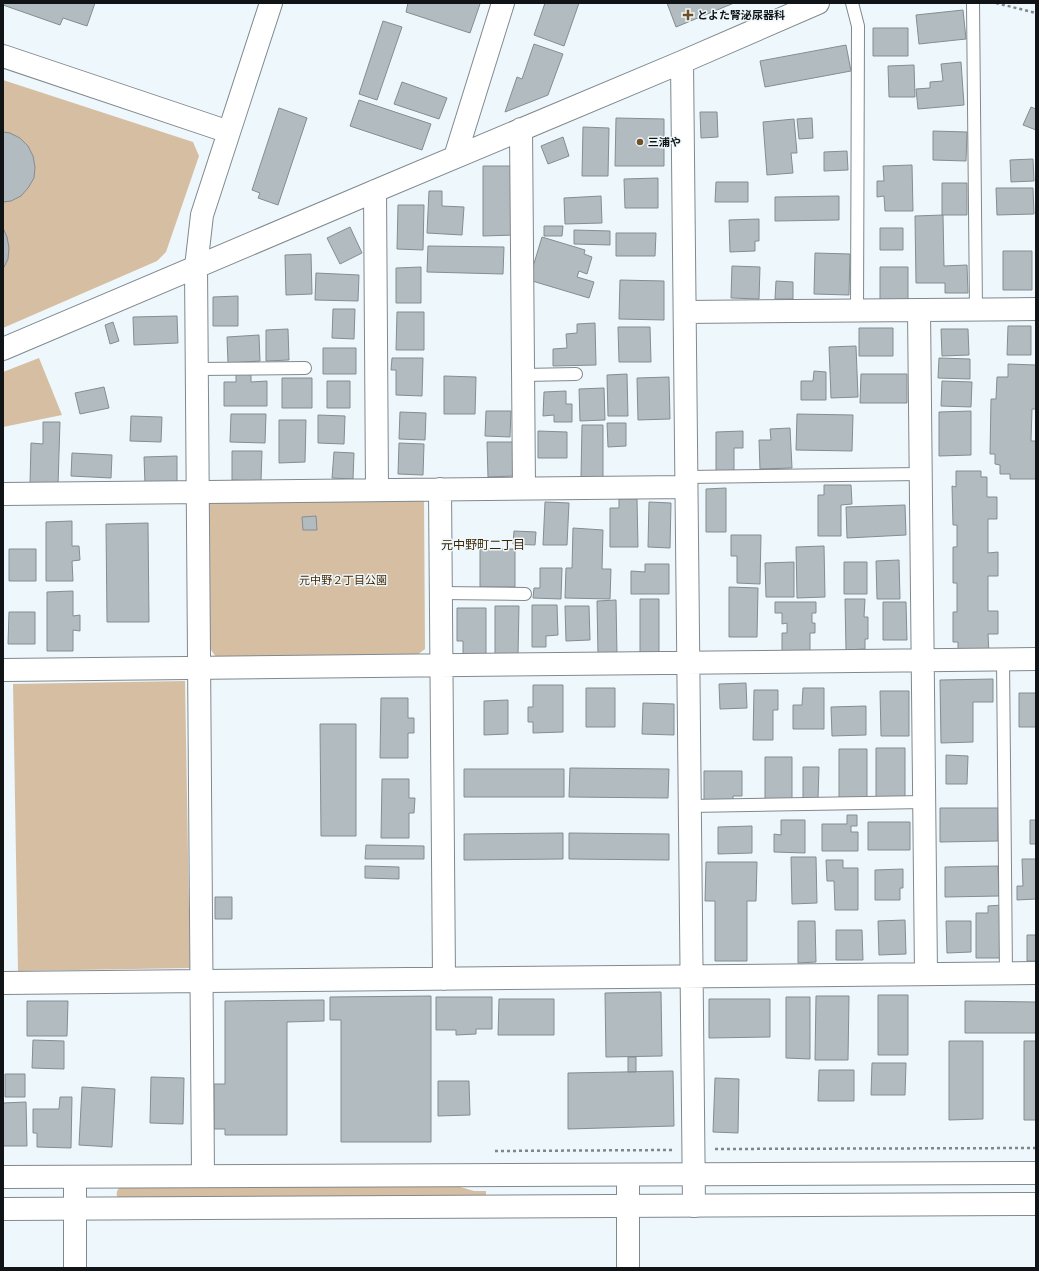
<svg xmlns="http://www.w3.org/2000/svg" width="1039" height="1271" viewBox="0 0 1039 1271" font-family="Manrope,'Noto Sans JP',sans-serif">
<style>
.green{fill:#d6bea3}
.building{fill:#b2bbc0;stroke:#848d92}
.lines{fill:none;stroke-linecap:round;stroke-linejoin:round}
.service-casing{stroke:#80898e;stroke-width:14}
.minor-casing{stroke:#80898e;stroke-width:24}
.tertiary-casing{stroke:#80898e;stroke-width:24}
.path{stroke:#80878a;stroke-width:2.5;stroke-dasharray:3 3;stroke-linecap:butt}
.service{stroke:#fff;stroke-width:12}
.minor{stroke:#fff;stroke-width:22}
.tertiary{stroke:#fff;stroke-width:22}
.poi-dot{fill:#715027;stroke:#edf7fc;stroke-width:1.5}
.labels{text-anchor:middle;stroke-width:3;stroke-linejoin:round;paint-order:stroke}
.poi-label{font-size:11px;font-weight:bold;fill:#111416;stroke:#edf7fc;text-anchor:start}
.park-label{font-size:11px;fill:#472900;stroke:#edf7fc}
.neighbourhood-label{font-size:12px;fill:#3e2502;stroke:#edf7fc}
</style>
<rect width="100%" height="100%" fill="#edf7fc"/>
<path class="green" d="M3,80L193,142L199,156L166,252L157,261L3,328Z
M39,358L62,415L3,427V372Z
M424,496L425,649L409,661L218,660L209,647L208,503Z
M185,681L190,968L18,971L13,684Z
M447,1183L474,1191H486V1197L119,1200C115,1194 116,1189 123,1186Z"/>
<path class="building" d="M3,3H95L87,26L63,18L60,25L3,5Z
M408,3H477L480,4L470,33L406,12Z
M545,3H579L564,46L534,35Z
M667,3H734L676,27Z
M963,10L966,39L919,44L916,15Z
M383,21L402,27L377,100L359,94Z
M873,28H908V56H873Z
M534,44L563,54L548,95L505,112L517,77L522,79Z
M846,45L851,71L765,87L760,61Z
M961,62L964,105L918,109L916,89L930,88V82L943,81L941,64Z
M914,65L915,97H889L888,66Z
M402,82L447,98L439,119L394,104Z
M359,100L431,124L422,150L350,126Z
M1031,107L1036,109V130L1023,125Z
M279,108L307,118L278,205L258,198L260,193L252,190Z
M700,112H717L718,137L701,138Z
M616,118L664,119V166H615Z
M812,118L813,138L799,139L797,119Z
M794,119L797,153H791L793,173L767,175L763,122Z
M583,127L609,128L608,176H582Z
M933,131L967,132L966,161L933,160Z
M3,132L10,133L20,138L28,146L33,156L35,167L34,178L28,188L21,196L11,201L3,202Z
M563,137L569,156L548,164L541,146Z
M847,151L848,170L824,171V152Z
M1033,159L1034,181L1011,182L1010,160Z
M912,165L913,211H885L884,196L877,197V181H884L883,166Z
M483,166H514L515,235L483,236Z
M658,178V208H625L624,179Z
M716,182H748V202H715Z
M942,183H967V215H942Z
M996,188H1033L1034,214L997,215Z
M429,191H442V206L464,207L462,235L427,233Z
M601,196L602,223L565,224L564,198Z
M839,196V220L775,221V197Z
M398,205H424L423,250L397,249Z
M943,215L944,266L967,265L968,293H945V283H916L915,216Z
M759,219V241H755V251L730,252L729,220Z
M544,226H563L562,236H544Z
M350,227L362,253L340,264L327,238Z
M3,228L7,237L9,248L8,259L3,269Z
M880,228H903V250H880Z
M574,230L610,231V245L574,244Z
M616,233H656L655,256H616Z
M542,237L585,250L584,254L592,257L587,274L579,271L577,277L594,282L589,298L529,280Z
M428,246L504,247L503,274L427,272Z
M1003,251H1032V290H1003Z
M815,253L850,254L849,295L814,294Z
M311,254L312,294L286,295L285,255Z
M732,266L760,267L759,299L731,298Z
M421,267V303H396V268Z
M880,267H908V300H880Z
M316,273L359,275L358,301L315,300Z
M620,280L664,281V320L619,319Z
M776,281L793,282V299H775Z
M238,296V326H213V297Z
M333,309H355L354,339L332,338Z
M397,312H424V350H396Z
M177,316L178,343L134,345L133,317Z
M113,322L119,341L110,344L105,325Z
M595,323L596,365L553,366V349L567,348L566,334L577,333V324Z
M1008,326H1031V355H1007Z
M618,327H650L651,362H619Z
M859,328H893V356H859Z
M288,329L289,360L266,361V330Z
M941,329H968L969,355L942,356Z
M259,335L260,361L228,363L227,337Z
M856,346L858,397L831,398L829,347Z
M323,348H356V374H323Z
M392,358H423L422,396L396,395V370H391Z
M939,358L970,359V379L938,378Z
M1008,364L1036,365V409H1032L1031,441H1036V479H1010V474H1000V465L995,464V454H990L991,399H996L997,377H1008Z
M814,371L826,372V400H801V381H813Z
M236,373H251V382L267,381V406H224V382H236Z
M627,374L628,416H608L607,375Z
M861,374H907V403H860Z
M444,376L476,377L475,414H444Z
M669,377L670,419L638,420L637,378Z
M282,378H312V408H282Z
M327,381H350V408H327Z
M942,381L972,382L971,407L941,406Z
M104,387L109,408L80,414L75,393Z
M604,388L605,420L580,421L579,389Z
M566,391V404H572V422H554V415L543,416L544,392Z
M486,411H511L510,437L485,436Z
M971,411V455L939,456V412Z
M400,412L426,413L425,440L399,439Z
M231,414H266L265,443L230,442Z
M797,414L853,415L852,451L796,450Z
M318,415L345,416L344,444L318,443Z
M131,416L162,417L161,442L130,441Z
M279,420H306L305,462L279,463Z
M43,422H60L58,485L30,484L31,443L43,444Z
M607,423H626V446L608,447Z
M582,425H603V477H581Z
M790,428L792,468L760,469L759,440H771L770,429Z
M538,431L567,432V458H538Z
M743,431V448H734V473H716V432Z
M487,442H513L514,476L488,477Z
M399,443L424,444L423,475L398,474Z
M232,451H262L261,481L232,480Z
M334,452L354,453L353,479L332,478Z
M72,453L112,455L111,478L71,476Z
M177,456V483L145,484L144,457Z
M956,471H981V477H987V497H997V519H988V553L998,552V576H988V611H998V634H988L989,654H958V642H953V612H957V583H953V547H957V525H953L952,486L956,487Z
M824,485H851L852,504L841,505V536H818V495H824Z
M726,488V532H706V489Z
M619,499H637L638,547H610V508H619Z
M545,502L569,503L567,545H543Z
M649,502L671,503L670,548L648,547Z
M905,505L906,535L847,538L846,507Z
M316,516L317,530H303L302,517Z
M72,521V546H79L80,560L72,561L73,581H46V522Z
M148,523L149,622H107L106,524Z
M573,528L603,530L602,569H611L610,599L565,598L566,568H572Z
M514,531L536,532L535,545L513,544Z
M731,535H761L760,584L737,583V556H731Z
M824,546L825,597L797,598L796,547Z
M9,549H36V581H9Z
M480,549H515V587H480Z
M899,560L900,599H877L876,561Z
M794,562V597H766L765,563Z
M844,562H867V594H844Z
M645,564H669V594H631V571L645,572Z
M540,568H562L561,599L533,598L534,588H540Z
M729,587L758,588L757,637H729Z
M73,591V616L80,615V631L73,630V651H47V592Z
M640,599H659V655L640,656Z
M845,599H865L864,617H868V639H865V649L846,650Z
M616,600L617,655H598L597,601Z
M775,602H816V613H812V623H815V633H810V651H782V633H787V623L782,624V613H775Z
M883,602H906L907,640H883Z
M532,605H557L558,635L546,636V647H532Z
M495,606H519L518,655H495Z
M565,606H589L590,640L566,641Z
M457,608H486V656H463V641H457Z
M9,612H35V644H8Z
M993,679V702H973V742L941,743L940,680Z
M746,683L747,708L720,709L719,684Z
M533,685H563V732L533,733V722H528V707H533Z
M586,688H615V727H586Z
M803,688H824V729H793V705H802Z
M754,690H778V710H773V740H753Z
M880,691H909V736H881Z
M1019,693H1036V727H1019Z
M381,698H408V718H414V733H408V758H380Z
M508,700V734L484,735V701Z
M643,703L674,704V735L642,734Z
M866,706V735L832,736L831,707Z
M320,724H356V836H321Z
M876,748H905V797H876Z
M839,749H867V799H839Z
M946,755L968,756L967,784H946Z
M765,757H792V800L765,801Z
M803,767H819L818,799H803Z
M570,768L669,769L668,798L569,797Z
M464,769H564V797H464Z
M704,771H742V796H733V801H704Z
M382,779H409V798H415L414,813H409V838H381Z
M940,808H998V841L940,842Z
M847,815H857V826H851V832H858V851H822V824H847Z
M781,820H805V853L774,852V834L781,835Z
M1030,820H1036V844H1030Z
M868,822H910V850H868Z
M752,826V853L718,854V827Z
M563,833V859L464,860V834Z
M569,833L669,834V860L569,859Z
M366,845L424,846V859H365Z
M791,857H816L817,903L792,904Z
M1022,859H1036V899L1017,900V886H1023Z
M826,860H843V868H858V910H835L834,881H827Z
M706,862H757L756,901H747V961H715V901H705Z
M365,866L399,867V879L365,878Z
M998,866L999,896L945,897V867Z
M903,869V888H900V900H875V870Z
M215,897H232V919H215Z
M1002,905V958H976V913H988V906Z
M905,920L906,954L879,955L878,921Z
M798,921H815L816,962L798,963Z
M946,921H971V952L947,953Z
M836,930H862L863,960H836Z
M1027,935H1036V961H1027Z
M661,992L662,1056L606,1057L605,993Z
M878,995H908V1055H878Z
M431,996V1142H341V1020H330V997Z
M816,996H849L848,1060H815Z
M436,997H492V1029H476V1034L456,1035V1030H436Z
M786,997H810V1059L786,1058Z
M499,999H554V1035H498Z
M709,999H770V1037L709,1038Z
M324,1000V1021L287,1022V1135H225V1129H214V1084H225V1001Z
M27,1001H68L67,1036H27Z
M965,1001L1036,1002V1033H965Z
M33,1040L64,1041V1069L32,1068Z
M949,1041H983V1119L949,1120Z
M1024,1041H1036V1120H1024Z
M628,1057H636V1072H628Z
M872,1063H906L905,1095H871Z
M819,1070H854V1101H818Z
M673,1071L674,1126L568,1129V1073Z
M5,1074H25V1097H5Z
M151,1077L184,1078L183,1124L150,1123Z
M715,1078L739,1079L738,1133L713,1132Z
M438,1081H469L470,1115L438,1116Z
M82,1087L115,1089L112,1147L79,1145Z
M60,1097H72L71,1148L37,1147V1133H33V1109H59Z
M26,1102L27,1146H3V1103Z"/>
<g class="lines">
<defs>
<path id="service" d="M852,3L858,26L857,310
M973,3L976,310
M197,369L305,368
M523,375L576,374
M686,477L921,474
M441,593L525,594
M1003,659L1006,973
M690,806L924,802"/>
<path id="minor" d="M3,56L229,132
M682,62L694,1206
M521,129L524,488
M455,157L503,3
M375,191L377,490
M919,310L926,974
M685,312L1036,309
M3,349L375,191L682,62L818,3
M440,489L444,979
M3,494L686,487
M3,670L1036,659
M3,983L1036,973
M628,1175V1268
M203,1176L196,267L202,215L271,3
M75,1177V1268"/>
<path id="tertiary" d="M3,1177L1036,1173
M3,1209L1036,1204"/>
</defs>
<use href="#service" class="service-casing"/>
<use href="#minor" class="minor-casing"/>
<use href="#tertiary" class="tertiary-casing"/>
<path class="path" d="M996,3L1036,13
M715,1149L1036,1148
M495,1151L672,1150"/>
<use href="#service" class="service"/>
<use href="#minor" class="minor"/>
<use href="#tertiary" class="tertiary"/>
</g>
<g class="poi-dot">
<path d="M686 9h4v4h4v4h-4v4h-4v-4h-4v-4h4z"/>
<circle cx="640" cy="142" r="4"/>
</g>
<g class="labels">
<g class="poi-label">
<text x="697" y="19">とよた腎泌尿器科</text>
<text x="648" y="146">三浦や</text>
</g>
<g class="park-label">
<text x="343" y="584">元中野２丁目公園</text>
</g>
<g class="neighbourhood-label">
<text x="483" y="549">元中野町二丁目</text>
</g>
</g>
<rect width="1039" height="1271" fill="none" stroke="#111416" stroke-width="8"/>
</svg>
